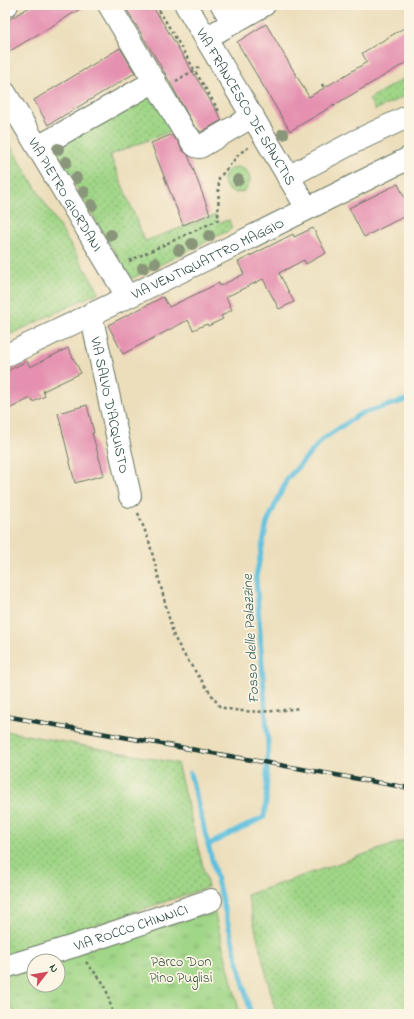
<svg xmlns="http://www.w3.org/2000/svg" width="414" height="1019" viewBox="0 0 414 1019" font-family="'Indie Flower',sans-serif">
<style>
.grass{fill:url(#grass-dots);stroke:#608a5e}
.park{fill:url(#park-tufts);stroke:#608a5e}
.lines{fill:none;stroke-linecap:round;stroke-linejoin:round}
.stream{stroke:#5fc0de;stroke-width:5}
.building{fill:#e590b0}
.minor-casing{stroke:#677563;stroke-width:24}
.path{stroke:#677563;stroke-width:2.5;stroke-dasharray:3 3;stroke-linecap:butt}
.minor{stroke:#fff;stroke-width:22}
.rail-casing{stroke:#1f3d34;stroke-width:4.5}
.rail{stroke:#fcf5e5;stroke-width:3;stroke-dasharray:9;stroke-linecap:butt}
.tree{fill:#8a967a}
.labels{text-anchor:middle;stroke-width:3.5;stroke-linejoin:round;paint-order:stroke}
.street-label{font-size:14px;fill:#1f3d34;stroke:#fcf5e5}
.park-label{font-size:14px;fill:#395c45;stroke:#fcf5e5}
.water-label{font-size:15px;font-style:italic;fill:#2f5e5e;stroke:#fcf5e5}
</style>
<defs>
<pattern id="grass-dots" width="8" height="8" patternUnits="userSpaceOnUse"><rect width="8" height="8" fill="#a0d687"/><path d="M2 2h.1M6 6h.1" fill="none" stroke="#82af6f" stroke-width="1.8" stroke-linecap="round"/></pattern>
<pattern id="park-tufts" width="24" height="20" patternUnits="userSpaceOnUse"><rect width="24" height="20" fill="#a0d687"/><path d="M3 7l-1-3M5 7V3M7 7l1-3M15 17l-1-3M17 17v-4M19 17l1-3" fill="none" stroke="#82af6f"/></pattern>
</defs>
<rect width="100%" height="100%" fill="#fcf5e5"/>
<filter id="ink" filterUnits="userSpaceOnUse"><feTurbulence type="fractalNoise" baseFrequency=".025" numOctaves="2"/><feDisplacementMap in="SourceGraphic" scale="8" xChannelSelector="R" yChannelSelector="G"/><feConvolveMatrix kernelMatrix="1 2 1 2 8 2 1 2 1" color-interpolation-filters="sRGB"/></filter>
<filter id="wash" filterUnits="userSpaceOnUse"><feTurbulence type="fractalNoise" baseFrequency=".012" numOctaves="4" result="noise"/><feDisplacementMap in="SourceGraphic" scale="16" xChannelSelector="R" yChannelSelector="G"/><feGaussianBlur stdDeviation="0.9" result="paint"/><feColorMatrix in="noise" values="0 0 0 0 0 0 0 0 0 0 0 0 0 0 0 0 0 1.4 0 .05"/><feComposite in="paint" operator="in"/></filter>
<g filter="url(#wash)">
<rect width="100%" height="100%" fill="#ecdebb"/>
<path class="grass" d="M409,75V94L375,110L369,99Z
M150,91L174,130L110,155L145,241L216,215L219,223L229,220L232,229L133,278H130L52,146Z
M5,137L99,292L5,337Z
M224 180a13 13 0 1 1 26 0a13 13 0 1 1-26 0Z
M5,731L177,763L208,887L5,956Z
M409,839V1014H276L247,895Z"/>
<path class="park" d="M214,911L240,1014H15L5,996V975L34,966V985H58V961H51Z"/>
<g class="lines">
<path class="stream" d="M190,773L251,1014
M208,845L264,817L266,804L268,745L256,577L267,523L287,479L323,439L360,414L409,399"/>
</g>
<g id="blocks">
<path class="building" d="M33,5H87L5,54V22Z
M124,5H152L222,120L201,132L194,126L166,75Z
M266,24L309,97L367,62L362,53L409,25V61L290,131L237,42Z
M120,48L135,73L48,125L34,100Z
M171,135L178,141L182,150L188,155L210,214L183,225L151,143Z
M398,184L409,207V214L364,237L349,208Z
M313,228L326,253L306,264L304,260L279,273L294,302L279,309L263,279L226,297L232,310L221,316L223,319L208,326L207,324L193,330L188,320L123,354L108,325L163,297L169,307L219,283L220,286L244,274L238,262L293,234L294,237Z
M68,348L81,373L43,391L45,396L33,402L31,398L5,411V372L27,361L30,367Z
M87,405L94,433H92L104,475L75,483L58,413Z"/>
</g>
</g>
<g filter="url(#ink)">
<use href="#blocks" fill-opacity="0" stroke="#677563" stroke-width="1"/>
<g class="lines">
<defs>
<g id="minor">
<path d="M109,5L183,130"/>
<path id="s1" d="M186,5L307,208"/>
<path d="M222,5L233,23"/>
<path d="M5,6L7,5"/>
<path d="M206,38L264,5"/>
<path id="s2" d="M5,93L127,296"/>
<path d="M189,137C192,142 194,147 200,147L253,116"/>
<path d="M38,147L155,81"/>
<path d="M288,177L354,142L409,116"/>
<path id="s3" d="M91,314L130,496"/>
<path id="s4" d="M5,356L223,251L409,158"/>
<path id="s5" d="M5,967L74,946L211,900"/>
</g>
</defs>
<use href="#minor" class="minor-casing"/>
<path class="path" d="M156,5L220,113
M176,81L201,66
M322,84L324,88
M334,105L335,106
M129,261L218,220L219,178L240,153L249,147
M138,513L149,541L174,637L186,658L220,707C246,714 272,712 299,708
M86,962L105,985L113,1014
M5,1005L10,1014"/>
<use href="#minor" class="minor"/>
<defs>
<path id="rail" d="M5,716L409,788"/>
</defs>
<use href="#rail" class="rail-casing"/>
<use href="#rail" class="rail"/>
</g>
<g class="tree">
<circle cx="283" cy="134" r="6"/>
<circle cx="58" cy="149" r="6"/>
<circle cx="66" cy="162" r="6"/>
<circle cx="76" cy="178" r="6"/>
<circle cx="238" cy="180" r="6"/>
<circle cx="84" cy="192" r="6"/>
<circle cx="92" cy="205" r="6"/>
<circle cx="111" cy="235" r="6"/>
<circle cx="209" cy="236" r="6"/>
<circle cx="192" cy="244" r="6"/>
<circle cx="179" cy="250" r="6"/>
<circle cx="155" cy="263" r="6"/>
<circle cx="143" cy="268" r="6"/>
</g>
</g>
<g class="labels">
<g class="street-label">
<text dy="5" stroke="none"><textPath href="#s1" startOffset="118">VIA FRANCESCO DE SANCTIS</textPath></text>
<text dy="5" stroke="none"><textPath href="#s2" startOffset="118">VIA PIETRO GIORDANI</textPath></text>
<text dy="5" stroke="none"><textPath href="#s4" startOffset="225">VIA VENTIQUATTRO MAGGIO</textPath></text>
<text dy="5" stroke="none"><textPath href="#s3" startOffset="93">VIA SALVO D'ACQUISTO</textPath></text>
<text dy="5" stroke="none"><textPath href="#s5" startOffset="132">VIA ROCCO CHINNICI</textPath></text>
</g>
<g class="park-label">
<text x="181" y="966">Parco Don<tspan x="181" dy="16">Pino Puglisi</tspan></text>
</g>
<g class="water-label">
<text transform="translate(250 639) rotate(-93)" y="5">Fosso delle Palazzine</text>
</g>
</g>
<rect width="414" height="1019" fill="none" stroke="#fcf5e5" stroke-width="20"/>
<g transform="translate(46 973) rotate(59)"><circle r="19" fill="#fcf5e5" stroke="#a4ab9e"/>
<path d="M0-3L7 15L0 10L-7 15Z" fill="#d1495b"/>
<text y="-6" font-size="11" font-weight="bold" text-anchor="middle" fill="#1f3d34">N</text>
</g>
</svg>
